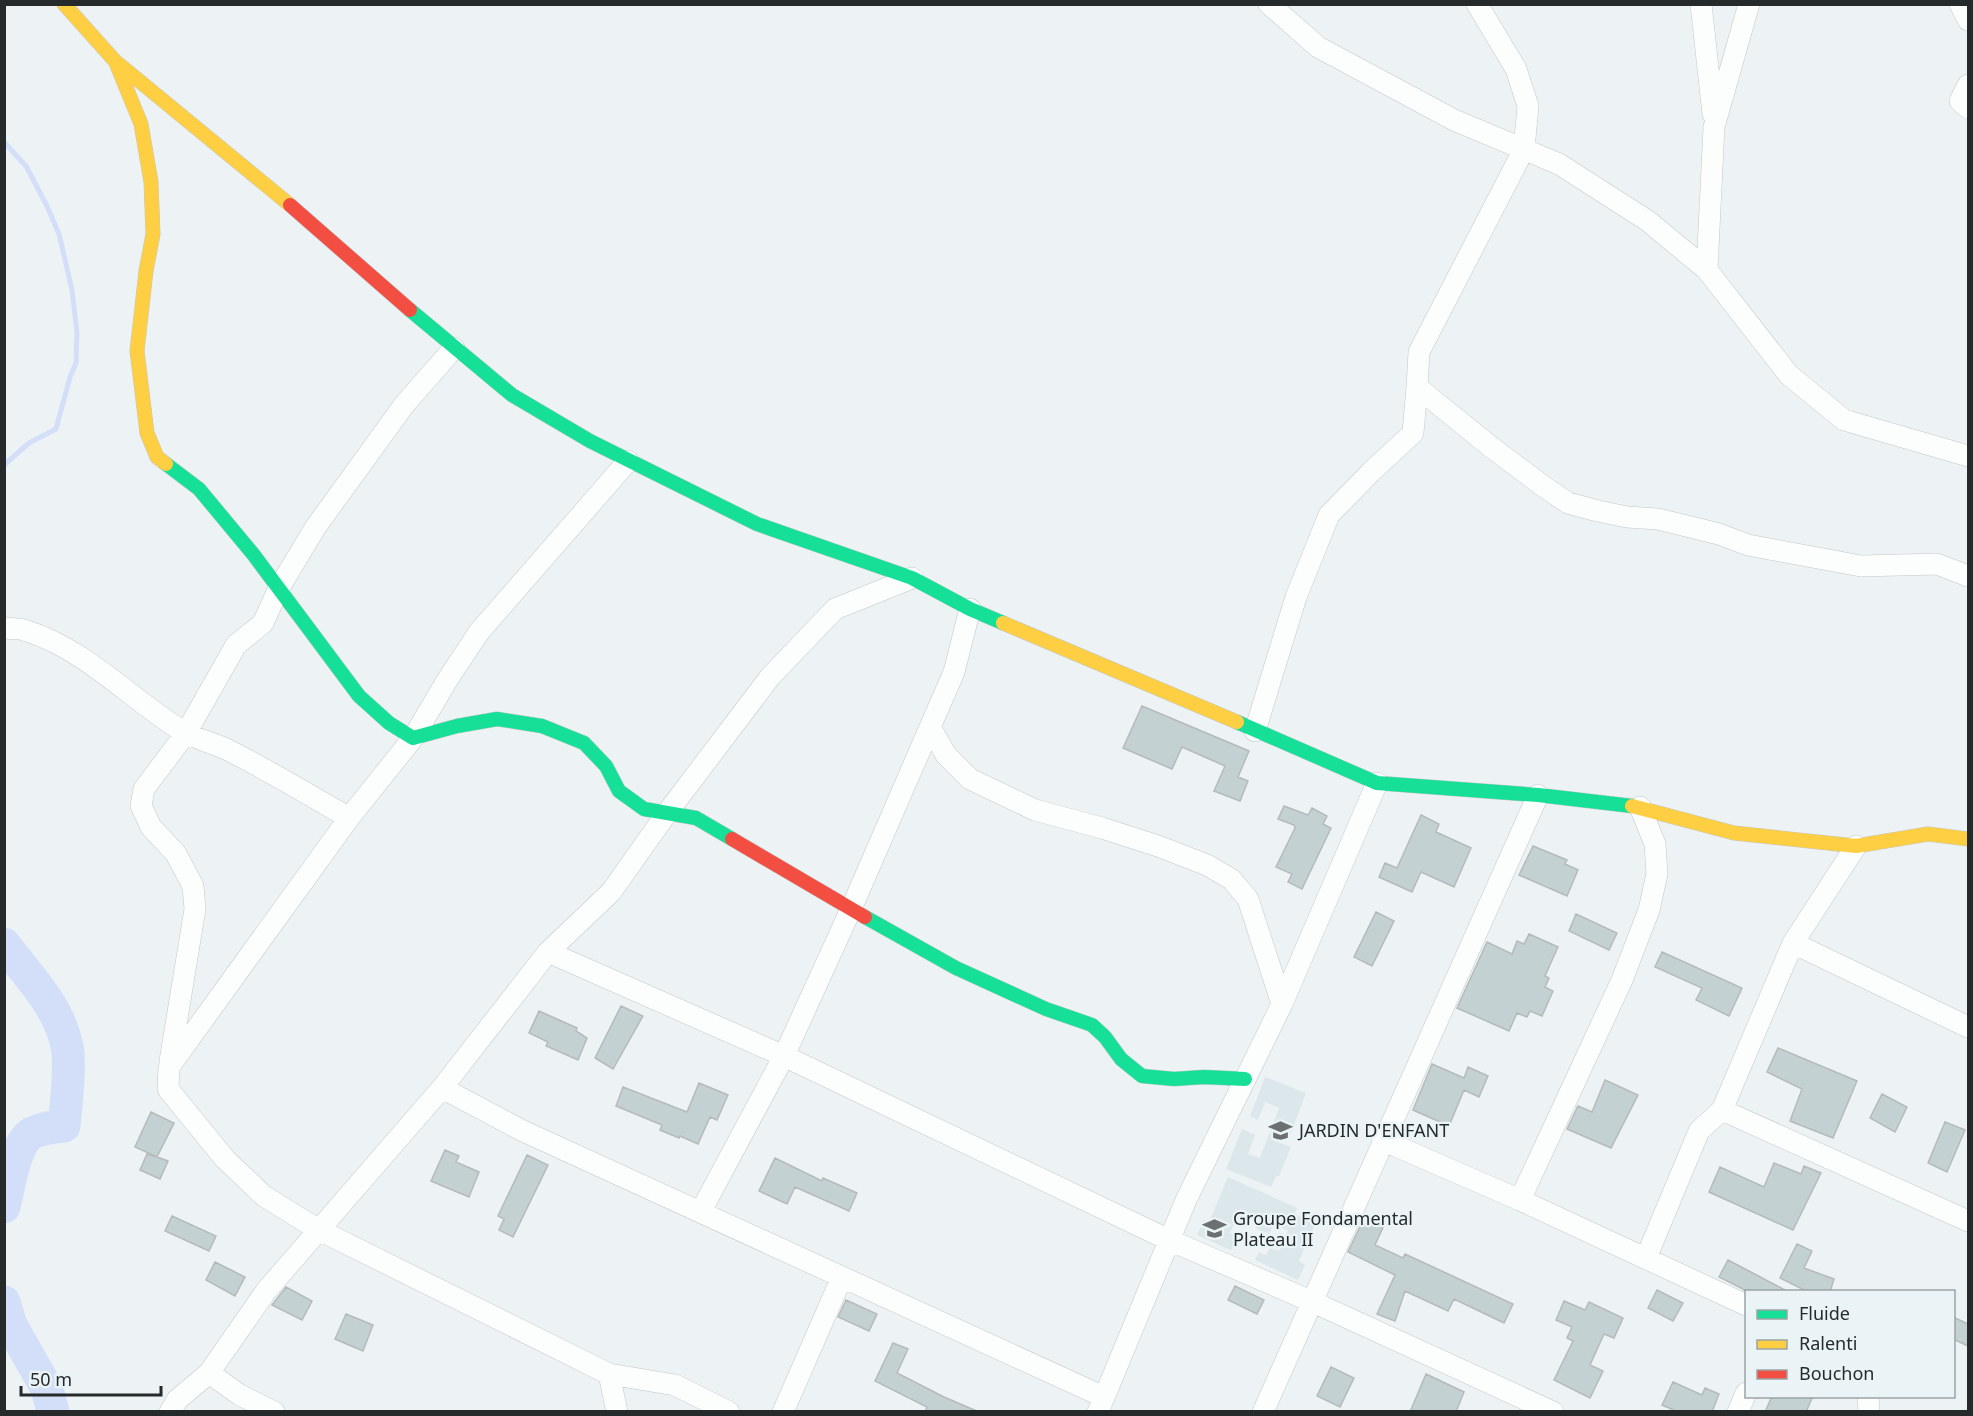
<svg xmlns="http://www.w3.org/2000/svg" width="1973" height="1416" viewBox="0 0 1973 1416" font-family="'Noto Sans',sans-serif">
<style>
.built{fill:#dbe7eb}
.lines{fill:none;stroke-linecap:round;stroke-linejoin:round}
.stream{stroke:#d3dff9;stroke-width:5}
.river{stroke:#d3dff9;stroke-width:33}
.building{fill:#c3d1d2;stroke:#b5baba;stroke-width:1.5}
.street-casing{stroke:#c3c7c8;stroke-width:22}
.fast-casing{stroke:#c3c7c8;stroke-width:15}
.slow-casing{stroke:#c3c7c8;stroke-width:15}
.jam-casing{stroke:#c3c7c8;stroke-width:15}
.street{stroke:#fcfdfd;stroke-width:21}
.fast{stroke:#16e098;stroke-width:14}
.slow{stroke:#ffcf43;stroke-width:14}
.jam{stroke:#f24e42;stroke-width:14}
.labels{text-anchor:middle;stroke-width:4.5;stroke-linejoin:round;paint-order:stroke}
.poi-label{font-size:18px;fill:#272a2b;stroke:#eaf4f7;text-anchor:start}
</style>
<rect width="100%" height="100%" fill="#edf3f4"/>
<path class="built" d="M1265,1077L1306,1093L1289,1138L1278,1133L1275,1141L1291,1147L1279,1176H1276L1271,1187L1226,1169L1242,1129L1255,1135L1248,1154L1260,1158L1279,1108L1265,1102L1258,1120L1250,1116Z
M1228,1177L1297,1208L1295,1214L1304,1218L1307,1212L1318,1217L1299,1261L1305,1265L1298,1280L1255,1260L1259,1252L1266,1255L1270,1248L1279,1251L1288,1231L1274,1224L1269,1234L1255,1228L1260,1218L1240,1209L1230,1233L1237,1237L1231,1250L1197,1235L1204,1220L1209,1222Z"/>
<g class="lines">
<path class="stream" d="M4,142L26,166L47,206L59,234L72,290L77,333L76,363L70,377L56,429L29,443L4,465"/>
<path class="river" d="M4,944C28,976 59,1006 67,1046C71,1064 66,1107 64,1126C53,1127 42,1128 32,1133C14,1144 9,1188 4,1207
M4,1302L11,1325L47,1389L53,1412"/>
</g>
<path class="building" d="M1142,706L1249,751L1238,777L1248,781L1240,801L1214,791L1225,766L1182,747L1172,769L1123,748Z
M1284,806L1308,815L1312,808L1327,816L1323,824L1331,828L1302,889L1288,882L1292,874L1276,867L1295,828L1294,825L1278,819Z
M1421,815L1439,824L1436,832L1471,848L1454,887L1421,872L1412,892L1379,877L1385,863L1397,868Z
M1533,846L1567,860L1565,864L1578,870L1567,896L1519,875Z
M1376,912L1394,921L1372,966L1354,957Z
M1576,914L1617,933L1609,950L1569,931Z
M1529,934L1558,947L1545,976L1549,978L1545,987L1553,991L1542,1016L1530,1011L1527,1017L1517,1013L1509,1031L1457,1008L1487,942L1512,954L1517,941L1524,944Z
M1662,952L1742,988L1729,1016L1696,1000L1702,988L1655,967Z
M621,1006L643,1016L613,1069L595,1058Z
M539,1011L577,1028L576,1031L587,1038L578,1060L546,1046L548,1042L529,1033Z
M1778,1048L1857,1081L1833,1138L1790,1121L1802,1089L1767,1072Z
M1432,1064L1464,1078L1468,1067L1488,1076L1479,1097L1464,1090L1449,1126L1413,1110Z
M1605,1080L1638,1095L1611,1148L1567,1129L1578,1106L1592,1112Z
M699,1083L728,1095L717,1120L710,1117L698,1144L680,1136L679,1138L660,1130L662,1125L616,1106L623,1087L687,1112Z
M1882,1094L1907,1107L1895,1132L1870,1118Z
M151,1112L174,1123L157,1157L168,1161L160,1179L140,1170L147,1154L157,1157L135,1147Z
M1945,1122L1965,1130L1947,1172L1928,1163Z
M445,1150L459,1156L456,1162L479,1172L469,1197L431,1181Z
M527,1155L548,1165L513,1237L499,1230L504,1219L498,1216Z
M775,1158L822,1181L823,1178L857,1193L849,1211L795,1187L787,1204L759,1191Z
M1774,1163L1801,1174L1804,1166L1821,1173L1793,1230L1709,1192L1720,1167L1764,1187Z
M172,1216L216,1236L209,1251L165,1231Z
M1365,1216L1384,1225L1375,1245L1403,1258L1405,1254L1513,1304L1504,1323L1454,1299L1448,1311L1405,1291L1395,1321L1377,1314L1395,1275L1348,1252Z
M1797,1244L1812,1251L1804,1268L1834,1279L1830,1292H1808L1780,1278Z
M1728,1260L1789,1292H1747L1741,1288L1719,1277Z
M215,1262L245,1277L235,1296L206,1280Z
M1235,1286L1264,1300L1257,1314L1228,1300Z
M286,1287L312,1301L302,1320L272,1305Z
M1657,1290L1683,1303L1673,1321L1648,1308Z
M846,1300L877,1314L869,1331L838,1317Z
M1564,1301L1585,1310L1589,1302L1623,1318L1614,1338L1604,1334L1590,1365L1603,1371L1590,1398L1554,1380L1573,1341L1567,1338L1572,1327L1556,1320Z
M346,1314L373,1325L363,1351L335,1339Z
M1953,1317L1968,1324V1346L1953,1339Z
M893,1343L908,1349L897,1373L944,1397L979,1412H925L927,1407L875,1381Z
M1331,1367L1354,1378L1340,1407L1317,1396Z
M1426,1374L1464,1392L1456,1412H1410Z
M1673,1382L1702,1395L1705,1388L1719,1394L1712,1412H1678L1662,1405Z
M1772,1396H1813L1806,1412H1765Z"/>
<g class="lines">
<defs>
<path id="street" d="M1269,4L1318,47L1454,120L1559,164L1648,221L1707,270L1789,375L1844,420L1968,456
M1477,4L1516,69L1528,106L1524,149L1419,352L1417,387L1491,447L1543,486L1568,503L1598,511L1627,517L1658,519L1719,534L1748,545L1861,566L1937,564L1968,576
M1701,4L1713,114
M1960,4L1968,20
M1968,85L1960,101L1968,108
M1707,270L1714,127L1749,4
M628,461L479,632L446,682L413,738L349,818L169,1067L168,1089L225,1159L264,1196L317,1229L609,1374L675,1385L729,1412
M4,628C12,629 20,628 27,631C87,650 131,700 184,732C198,740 215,743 230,751C271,772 310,795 349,818
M930,727L946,755L970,779L1035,810L1102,828L1158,846L1207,865L1231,879L1248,899L1282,1004
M1255,731L1296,597L1329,515L1371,472L1413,433L1417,387
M1793,943L1968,1027
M548,952L784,1056L1169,1240L1313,1302L1553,1412
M170,1061L195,909L193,886L176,854L151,827L141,806L144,789L186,733L236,645L263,623L279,588L315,528L404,405L454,348
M442,1088L521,1130L1104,1397
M1722,1110L1968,1221
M1382,1140L1520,1200L1746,1305
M1520,1200L1622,980L1649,910L1657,874L1655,844L1640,807
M701,1211L784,1056L851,909L954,672L970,609
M1646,1258L1699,1131L1722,1110L1793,943L1856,846
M609,1374L617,1412
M1868,1396L1869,1412
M170,1412L177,1400L209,1373
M274,1412L240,1395L209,1373L266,1291L442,1088L548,952L611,892L667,813L770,677L835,609L912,578
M783,1412L842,1277
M1098,1412L1186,1200L1282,1004L1377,783
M1263,1412L1538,795
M1738,1412L1746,1393"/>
<path id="fast" d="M410,310L512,395L590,441L757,524L912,578L970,609L1003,623
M166,464L199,489L253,554L359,696L389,723L413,738L457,726L497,719L542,726L584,743L606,766L619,791L644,809L696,818L732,839
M1237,722L1377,783L1538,795L1632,806
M865,917L956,968L1046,1009L1092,1025L1105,1037L1121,1059L1142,1076L1174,1079L1204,1077L1245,1079"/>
<path id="slow" d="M64,4L115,61L290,205
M116,63L141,124L151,182L153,234L146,271L137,351L147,433L157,457L166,464
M1003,623L1237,722
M1632,806L1734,833L1856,846L1928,834L1968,839"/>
<path id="jam" d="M290,205L410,310
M732,839L865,917"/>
</defs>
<use href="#street" class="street-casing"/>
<use href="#fast" class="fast-casing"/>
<use href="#slow" class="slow-casing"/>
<use href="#jam" class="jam-casing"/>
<use href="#street" class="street"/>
<use href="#fast" class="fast"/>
<use href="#slow" class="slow"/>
<use href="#jam" class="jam"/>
</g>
<defs>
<symbol id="school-bare" viewBox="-9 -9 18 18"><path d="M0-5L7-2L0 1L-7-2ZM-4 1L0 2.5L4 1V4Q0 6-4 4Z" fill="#6c7071" stroke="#eaf4f7" stroke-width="2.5" paint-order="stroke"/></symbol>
</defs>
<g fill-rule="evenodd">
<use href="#school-bare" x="1264" y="1114" width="33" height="33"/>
<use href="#school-bare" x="1198" y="1212" width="33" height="33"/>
</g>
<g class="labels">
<g class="poi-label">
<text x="1299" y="1137">JARDIN D'ENFANT</text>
<text x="1233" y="1225">Groupe Fondamental<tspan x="1233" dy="21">Plateau II</tspan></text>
</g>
</g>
<rect width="1973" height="1416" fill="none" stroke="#272a2b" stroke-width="12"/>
<rect x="1745" y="1290" width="210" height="108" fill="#eaf4f7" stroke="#9ca3a5" stroke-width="1.5"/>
<rect x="1757" y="1310" width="30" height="9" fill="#16e098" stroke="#9ca3a5" stroke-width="1.5"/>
<text x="1799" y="1320" font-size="18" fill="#272a2b">Fluide</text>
<rect x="1757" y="1340" width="30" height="9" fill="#ffcf43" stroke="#9ca3a5" stroke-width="1.5"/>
<text x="1799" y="1350" font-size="18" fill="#272a2b">Ralenti</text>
<rect x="1757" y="1370" width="30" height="9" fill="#f24e42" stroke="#9ca3a5" stroke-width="1.5"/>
<text x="1799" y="1380" font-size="18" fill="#272a2b">Bouchon</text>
<path d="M21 1386v9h140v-9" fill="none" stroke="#272a2b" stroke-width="3"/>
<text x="30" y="1386" font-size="18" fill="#272a2b" stroke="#eaf4f7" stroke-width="4.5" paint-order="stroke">50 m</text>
</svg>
